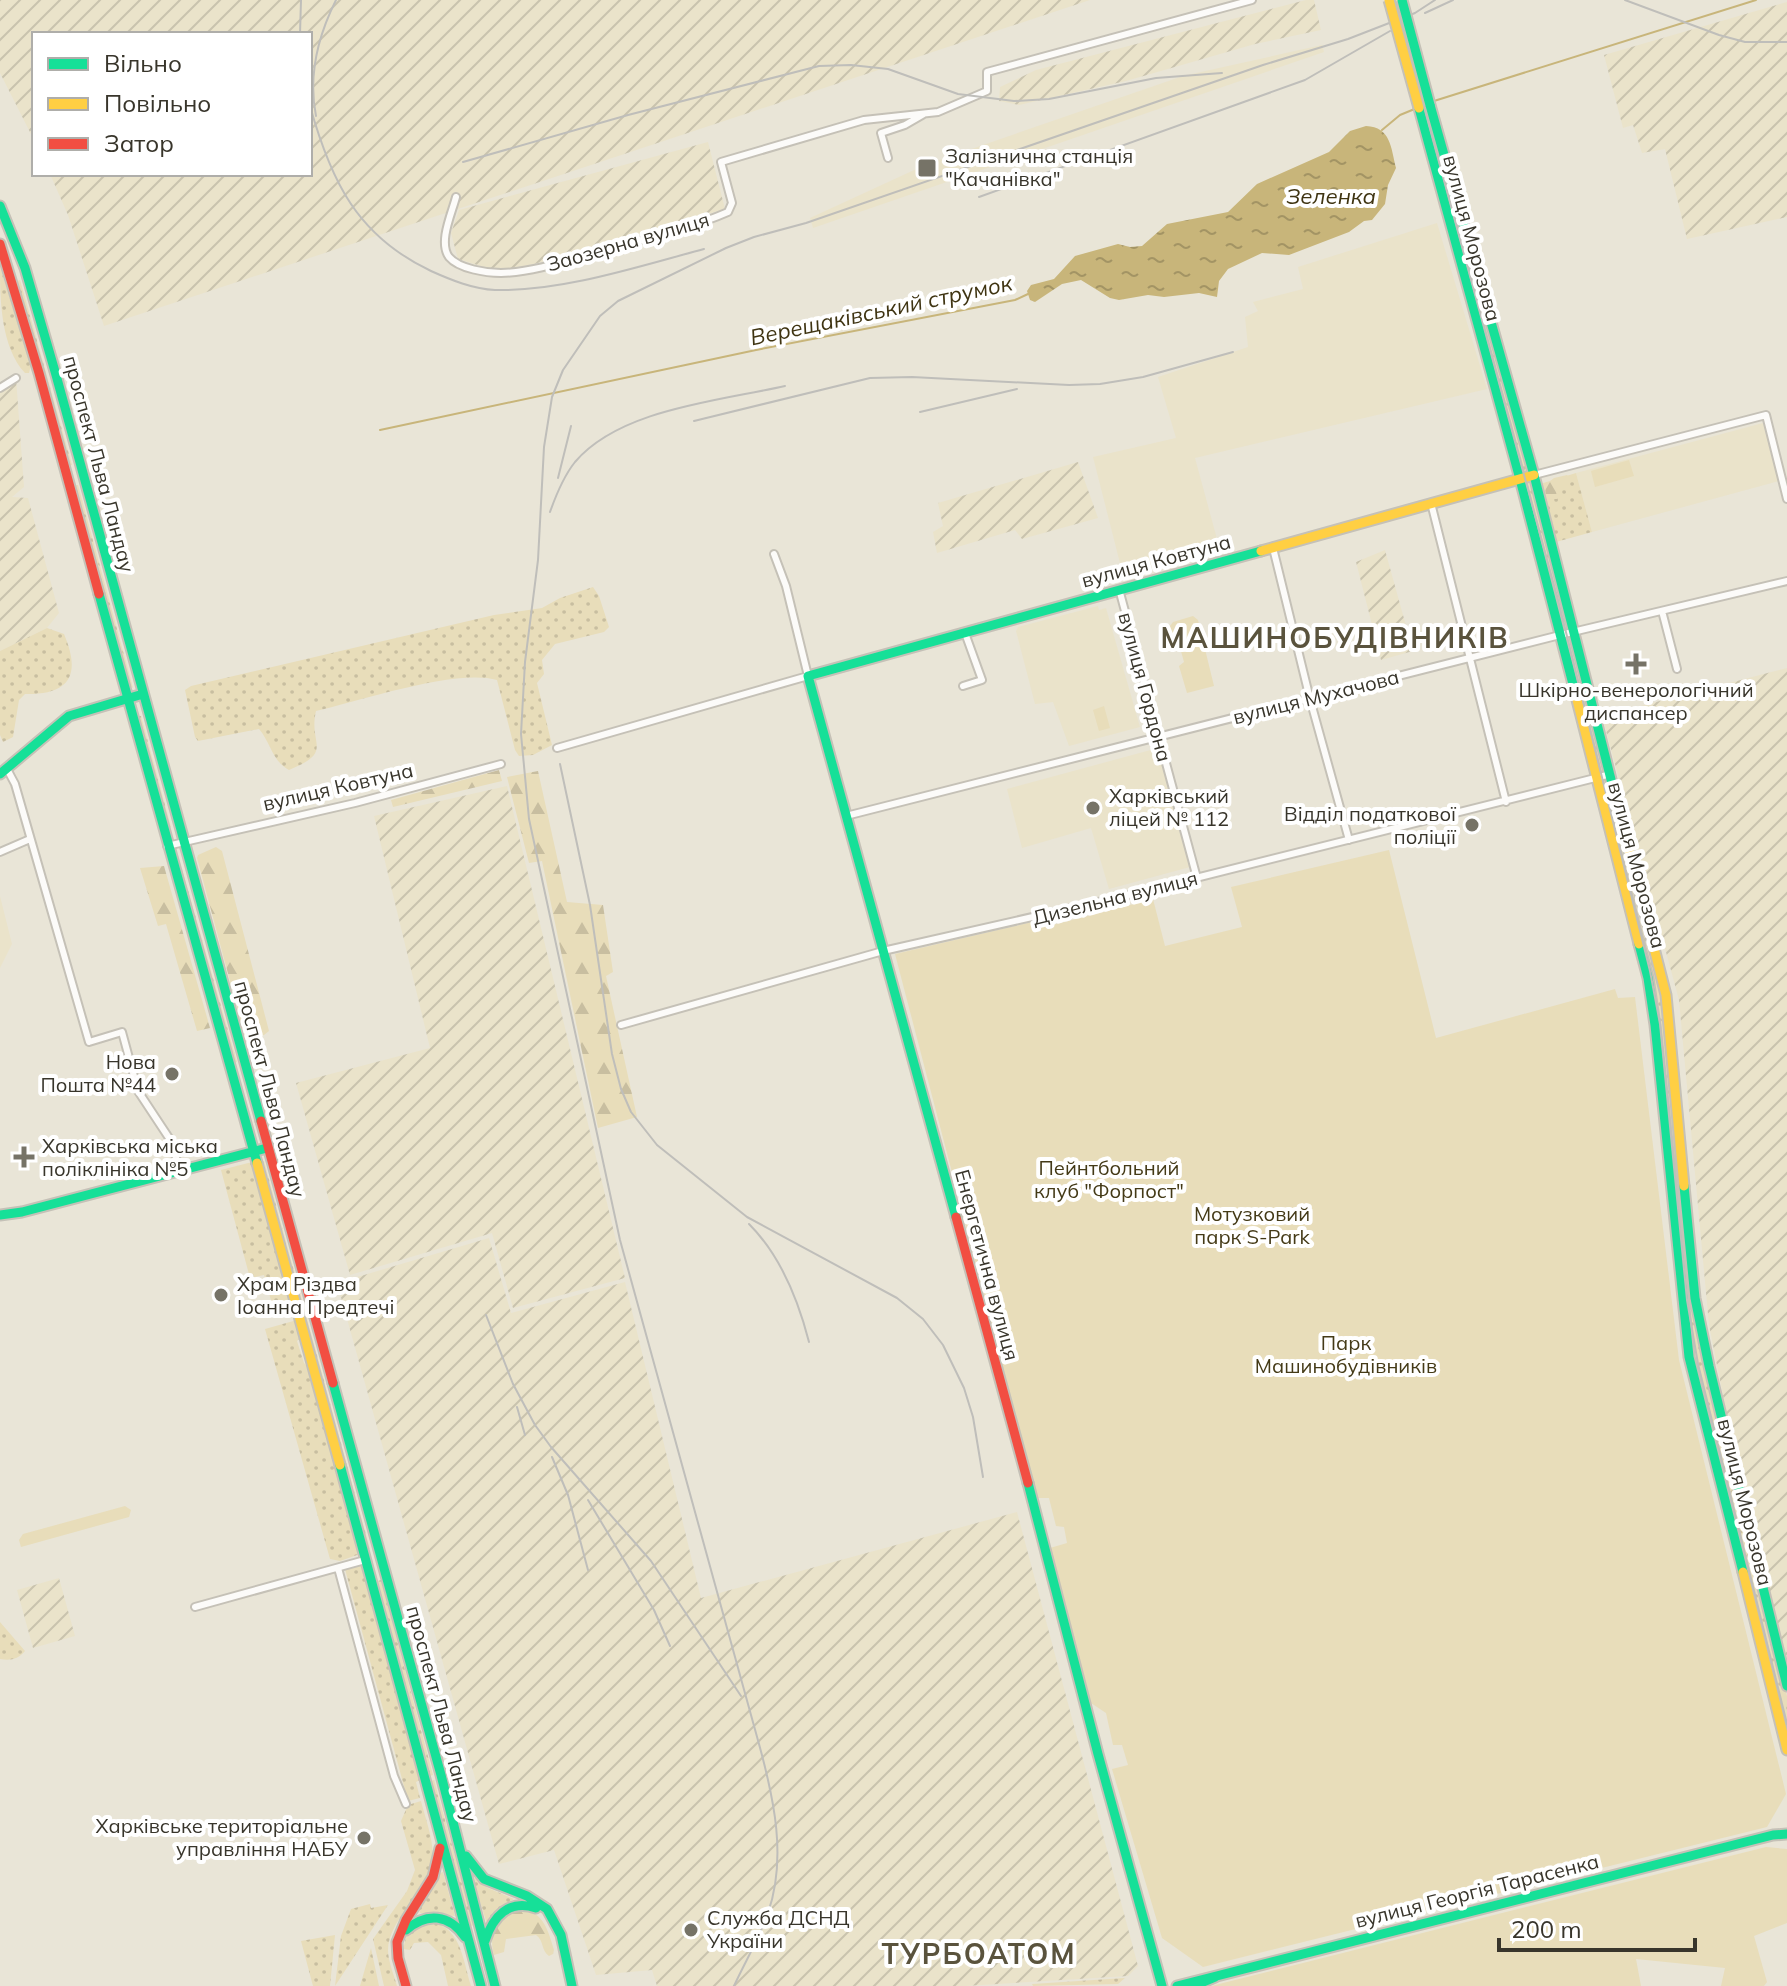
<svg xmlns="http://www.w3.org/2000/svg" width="1787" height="1986" viewBox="0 0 1787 1986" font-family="Mulish,sans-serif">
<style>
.built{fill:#eae3ca}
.industrial{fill:url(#industrial-furrows)}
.grass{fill:url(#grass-dots)}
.forest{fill:url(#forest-firs)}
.park{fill:#e8ddba}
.water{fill:url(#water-ripples)}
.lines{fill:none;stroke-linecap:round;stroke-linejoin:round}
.stream{stroke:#c8b57a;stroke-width:2}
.street-casing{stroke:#c5c1b7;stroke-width:10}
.fast-casing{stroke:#c5c1b7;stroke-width:13}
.slow-casing{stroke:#c5c1b7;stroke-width:13}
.jam-casing{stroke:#c5c1b7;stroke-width:13}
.street{stroke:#fcfbf9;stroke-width:6}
.fast{stroke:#16e098;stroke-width:9}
.slow{stroke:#ffcf43;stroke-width:9}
.jam{stroke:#f24e42;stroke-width:9}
.tram{stroke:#bfbeba;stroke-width:2}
.rail{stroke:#bfbeba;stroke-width:2}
.fast-bridge-casing{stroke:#c5c1b7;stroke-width:13;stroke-linecap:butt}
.slow-bridge-casing{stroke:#c5c1b7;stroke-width:13;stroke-linecap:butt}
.fast-bridge{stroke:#16e098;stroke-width:9}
.slow-bridge{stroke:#ffcf43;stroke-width:9}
.poi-dot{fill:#767367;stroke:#fff;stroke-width:3}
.labels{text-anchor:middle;stroke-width:8;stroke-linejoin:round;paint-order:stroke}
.poi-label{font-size:20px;fill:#38352b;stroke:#fff;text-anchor:start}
.street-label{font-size:20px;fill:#38352b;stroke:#fff}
.park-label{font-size:20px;fill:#443a17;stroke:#fff}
.water-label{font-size:22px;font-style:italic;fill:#3f3412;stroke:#fff}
.district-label{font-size:28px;font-weight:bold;letter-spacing:2px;fill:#5a533d;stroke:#fff}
</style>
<defs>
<pattern id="industrial-furrows" width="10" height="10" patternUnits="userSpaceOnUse" patternTransform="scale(2)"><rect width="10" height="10" fill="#eae3ca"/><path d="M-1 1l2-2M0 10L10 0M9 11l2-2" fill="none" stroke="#c9c3ae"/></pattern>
<pattern id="grass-dots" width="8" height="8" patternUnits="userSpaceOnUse" patternTransform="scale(2)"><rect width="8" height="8" fill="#e8ddba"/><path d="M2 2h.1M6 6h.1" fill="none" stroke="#c8bea0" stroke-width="1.8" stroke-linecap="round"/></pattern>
<pattern id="forest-firs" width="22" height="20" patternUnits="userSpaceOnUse" patternTransform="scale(2)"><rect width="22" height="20" fill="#e8ddba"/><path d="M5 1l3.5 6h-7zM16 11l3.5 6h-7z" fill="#c8bea0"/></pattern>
<pattern id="water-ripples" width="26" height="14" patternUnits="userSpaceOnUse" patternTransform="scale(2)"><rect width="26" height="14" fill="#c8b57a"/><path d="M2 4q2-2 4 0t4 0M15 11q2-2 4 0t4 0" fill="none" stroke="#a39464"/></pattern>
</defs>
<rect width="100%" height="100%" fill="#e9e5d7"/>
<path class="built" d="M1322,45L1324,52L813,228L810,218L925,165L1183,76Z
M1437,223L1487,389L1195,458L1220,550L1123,575L1093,457L1176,438L1158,377L1248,347L1245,317L1258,311L1253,302L1303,289L1298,267Z
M1763,423L1779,481L1592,532L1576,473Z
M1098,606L1099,610L1106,608L1140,727L1069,746L1053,702L1035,704L1016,631L1018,627Z
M1158,748L1190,867L1109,889L1091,828L1022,848L1007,789Z
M0,896L12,944L0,968Z"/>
<path class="industrial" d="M0,0H1090L104,326L68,215L50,174H310V34H34V140L0,73Z
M1306,0H1314L1321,30L1255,44L1126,81L1019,105L999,101L1000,87L1036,70Z
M1787,2V217L1687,239L1665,149L1642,153L1633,125L1623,128L1604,55Z
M708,142L725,209L534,264L497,271L458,259L451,233L459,210Z
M16,378L24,487L12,497L28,498L59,613L47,628L0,651V391Z
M1078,462L1098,518L1022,539L1015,530L937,553L933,532L943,526L938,503Z
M1385,550L1413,651L1381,660L1356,562Z
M1787,668V1663L1741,1486L1709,1325L1679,1000L1602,716Z
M507,786L625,1278L513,1308L492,1233L350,1275L296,1083L430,1048L374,816Z
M489,1238L511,1313L625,1282L701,1598L1017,1512L1138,1966L1128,1976L965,1986H657L652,1970L596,1975L554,1850L499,1864L337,1283Z
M59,1578L75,1636L33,1648L17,1590Z"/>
<path class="grass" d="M1393,0H1400L1486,312L1477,314Z
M0,267L31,365L29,373H25C1,347 0,301 0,267Z
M20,280L72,465L69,466L17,281Z
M1486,317L1530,470L1521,473L1478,319Z
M1576,473L1592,532L1556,542L1540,484Z
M1532,477L1570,628L1561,631L1522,480Z
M75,485H78L133,688L130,686Z
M593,587L599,596L609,627L604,632L555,644L542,660L544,674L537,683L552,745L533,755L519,756L515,750L497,680C457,668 359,701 316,711C308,745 335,751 289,770C272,761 271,743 259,729L198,741L195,737L185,690L191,686L494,615L542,608L560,598Z
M47,628L64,634C81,674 71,695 25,694L19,700L13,737L3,742L0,735V651Z
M1572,634L1606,772L1598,775L1563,636Z
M137,716H141L171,827L168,828Z
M1609,778L1664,997L1709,1382L1787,1696V1737L1693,1350L1684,1296L1658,1023L1599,781Z
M182,869L237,1062L234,1063L179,870Z
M264,1161L370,1549H368L262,1162Z
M252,1162L294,1310L275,1315L264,1275L250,1278L221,1170Z
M297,1320L301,1337L297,1341L304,1363L311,1371L360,1554L340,1561L330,1559L265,1329Z
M364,1564L420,1780L416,1782L420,1798L408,1801L345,1569Z
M381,1580L433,1775L430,1776L378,1581Z
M0,1622L25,1651C18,1659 11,1661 0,1659Z
M434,1780L474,1925L471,1926L431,1781Z
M421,1801C426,1821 437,1848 431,1868C423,1897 389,1919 388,1950C388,1961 394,1975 397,1986H384L373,1939L407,1891L415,1870L401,1821L408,1805Z
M443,1872L455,1916L420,1913L419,1909L440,1873Z
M475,1878L488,1888L514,1899L499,1908L488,1922L486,1921L473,1879Z
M370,1904L371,1908L388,1905L335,1986L341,1936L351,1909Z
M425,1921C461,1924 462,1957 471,1986H448L441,1955L428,1942L414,1943L410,1950L403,1949L407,1934Z
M335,1935L330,1986H313L301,1941Z
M371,1948L379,1986H360Z
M1125,1978L1118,1984L1033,1986L1032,1984Z"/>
<path class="forest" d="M1567,475L1570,478L1567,483L1556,489L1557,499H1546L1545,485L1554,478Z
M499,770L502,781L393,807L391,800Z
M538,771L567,902L603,905L613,972L606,976L637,1117L598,1128L542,861L529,863L507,777Z
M216,847L222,851L269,1031L264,1035L249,1039L245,1037L197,858L198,855Z
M164,866L210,1028L197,1031L166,924L158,926L140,868Z
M516,1909C542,1908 548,1929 554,1950L553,1954L549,1956C541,1951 544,1940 536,1935L506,1939L504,1952L494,1955C488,1935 496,1917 516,1909Z"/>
<path class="park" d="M1629,460L1634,476L1595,487L1591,471Z
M1193,616L1198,620L1201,632L1197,637L1200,643L1204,645L1214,686L1187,693L1179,666L1184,662L1179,644L1173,641L1170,626L1173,622Z
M1104,706L1110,728L1099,731L1093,710Z
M1389,850L1436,1038L1615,989L1618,998L1635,997L1679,1360L1786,1794L1767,1827L1203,1967L1162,1938L1112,1769L1128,1765L1122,1745H1113L1106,1713L1091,1703L1050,1548L1067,1543L1064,1527L1056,1526L1049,1498H1037L895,954L1036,921L1049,926L1153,899L1165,946L1242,927L1231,887Z
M125,1506L131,1510L129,1517L21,1547L19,1540L23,1534Z
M1766,1847L1787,1849V1923L1754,1936L1767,1982L1764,1986H1721L1725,1968L1636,1959L1641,1986H1211Z"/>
<path class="water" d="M1366,126C1391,127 1391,148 1396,168L1388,185L1385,204L1372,220L1364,221L1349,232L1289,255L1262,253L1228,269L1219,281L1217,297L1199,293L1164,297L1148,295L1119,300L1110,298L1081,280L1062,284L1035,302L1030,300L1027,291L1031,285L1054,279L1075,256L1118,244L1130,247L1142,246L1167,224L1228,212L1257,184L1329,152L1350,131Z"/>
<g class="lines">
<path class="stream" d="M1434,101L1756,0
M1382,130L1400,115L1417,108
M380,430L756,350L1015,300L1028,294"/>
<defs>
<path id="street" d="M888,158L881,133L905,125L924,114
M456,197C452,213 438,242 449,257C459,269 487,273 501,273C536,272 571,259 604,250C645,239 689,229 728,212L732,203L721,162L864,120L938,112L987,91V72L1252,0
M0,388L16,378
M1534,475L1766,415L1787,499
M1431,503L1506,802
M1273,548L1310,699L1349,840
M1119,589L1197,878
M1662,611L1677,669
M963,686L982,680L965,633
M557,748L808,676L786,586L774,554
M7,769L15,784L89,1042L122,1032L138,1091L171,1141L180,1171
M846,816L1560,635L1787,581
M167,846L355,803L501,764
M0,852L30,839
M621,1025L883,951L1116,898L1611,774
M338,1568L394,1776L406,1804
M195,1607L365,1560"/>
<path id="fast" d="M1430,105L1534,475L1621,819
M1419,108L1520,479L1576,696
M0,206L25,268L56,375L261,1121
M99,594L257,1163
M0,774L69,716L143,694
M1639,944L1648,978L1655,1025L1689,1357L1743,1572
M1684,1186L1695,1298L1709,1366L1787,1686
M0,1215L22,1212L267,1148
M956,1217L808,676L1261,551
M333,1383L441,1775L495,1986
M340,1465L481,1986
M1028,1483L1098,1754L1162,1986
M466,1856L484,1879L527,1896L547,1909L561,1935L572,1986
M406,1930C427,1912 449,1914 465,1937
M485,1941C493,1916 509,1899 536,1908
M1177,1986L1773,1835L1787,1834
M1194,1986L1215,1977"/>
<path id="slow" d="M1261,551L1534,475
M1576,696L1639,944
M1621,819L1666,995L1684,1186
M257,1163L340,1465
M1743,1572L1787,1750"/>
<path id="jam" d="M0,244L39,373L99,594
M261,1121L333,1383
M956,1217L1028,1483
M406,1986L398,1958L397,1942L406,1920L433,1877L440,1848"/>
</defs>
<use href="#street" class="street-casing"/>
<use href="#fast" class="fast-casing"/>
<use href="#slow" class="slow-casing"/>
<use href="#jam" class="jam-casing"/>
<use href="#street" class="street"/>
<use href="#fast" class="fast"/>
<use href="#slow" class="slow"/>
<use href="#jam" class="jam"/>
<path class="tram" d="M1395,0L1558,600L1650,971L1660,1024L1687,1300L1698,1364L1787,1724"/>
<path class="rail" d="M1625,0L1719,35L1745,42H1787
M1425,13L1453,0
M300,34L301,0
M310,106C331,181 357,236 431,271C451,280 473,289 495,290C561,292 640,266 704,249
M316,116C308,76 318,36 336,0
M463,162L628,115L819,66L851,65L888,69L958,94L1014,101L1049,99L1156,78L1222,73
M979,197L1305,80L1390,31
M920,412L1017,389
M694,421L870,378L912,377L1069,385L1100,384L1143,377L1233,352
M558,478L571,426
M550,512C556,495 563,477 575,462C620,409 719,401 785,386
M560,764L590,905L612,1054L621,1089L631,1112L657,1145L747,1217L897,1298L923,1319L943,1345L964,1388L973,1417L983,1477
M749,1224C781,1256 798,1299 809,1342
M486,1315L513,1384L535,1425L551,1447L651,1561L741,1696
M517,1407L525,1435
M552,1457L568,1495L588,1570
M588,1500L654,1610L670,1646
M734,1986C745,1962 759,1939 768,1913C787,1858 774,1799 759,1744L620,1240L529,819L521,734L525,662L538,560L544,447L552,397L563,370L600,316L618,301L726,248L754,237L806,223L1263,65L1348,39L1415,13L1435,0"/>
<defs>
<path id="fast-bridge" d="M1402,0L1430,105"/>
<path id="slow-bridge" d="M1389,0L1419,108"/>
</defs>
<use href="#fast-bridge" class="fast-bridge-casing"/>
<use href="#slow-bridge" class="slow-bridge-casing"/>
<use href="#fast-bridge" class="fast-bridge"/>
<use href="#slow-bridge" class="slow-bridge"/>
</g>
<g class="poi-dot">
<rect x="917" y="158" width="20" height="20" rx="4"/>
<path d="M1632 652h8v8h8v8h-8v8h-8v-8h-8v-8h8z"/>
<circle cx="1093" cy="808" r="8"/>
<circle cx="1472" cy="825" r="8"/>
<circle cx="172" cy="1074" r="8"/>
<path d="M20 1145h8v8h8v8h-8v8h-8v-8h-8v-8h8z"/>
<circle cx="221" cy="1295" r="8"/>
<circle cx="364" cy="1838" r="8"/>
<circle cx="691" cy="1930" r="8"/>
</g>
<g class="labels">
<g class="poi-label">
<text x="945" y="163">Залізнична станція<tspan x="945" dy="23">"Качанівка"</tspan></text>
<text x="1636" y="697" text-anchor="middle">Шкірно-венерологічний<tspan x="1636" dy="23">диспансер</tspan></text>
<text x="1109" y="803">Харківський<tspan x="1109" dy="23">ліцей № 112</tspan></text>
<text x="1456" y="821" text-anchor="end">Відділ податкової<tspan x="1456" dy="23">поліції</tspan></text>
<text x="156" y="1069" text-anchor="end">Нова<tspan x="156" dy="23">Пошта №44</tspan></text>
<text x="42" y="1153">Харківська міська<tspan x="42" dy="23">поліклініка №5</tspan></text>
<text x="237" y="1291">Храм Різдва<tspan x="237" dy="23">Іоанна Предтечі</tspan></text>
<text x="348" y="1833" text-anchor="end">Харківське територіальне<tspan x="348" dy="23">управління НАБУ</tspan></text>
<text x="707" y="1925">Служба ДСНД<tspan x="707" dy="23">України</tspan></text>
</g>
<g class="street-label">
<text transform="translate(1472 238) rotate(75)" y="7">вулиця Морозова</text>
<text transform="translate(628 242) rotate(-16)" y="7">Заозерна вулиця</text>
<text transform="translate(99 464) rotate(75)" y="7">проспект Льва Ландау</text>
<text transform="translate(1156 561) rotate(-15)" y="7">вулиця Ковтуна</text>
<text transform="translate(1145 687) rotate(75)" y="7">вулиця Гордона</text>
<text transform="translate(1316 697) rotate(-14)" y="7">вулиця Мухачова</text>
<text transform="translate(338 787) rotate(-13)" y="7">вулиця Ковтуна</text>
<text transform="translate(1637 865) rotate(75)" y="7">вулиця Морозова</text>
<text transform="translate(1115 898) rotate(-14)" y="7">Дизельна вулиця</text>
<text transform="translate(270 1089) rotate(75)" y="7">проспект Льва Ландау</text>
<text transform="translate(987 1265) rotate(75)" y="7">Енергетична вулиця</text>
<text transform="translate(1745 1502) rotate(76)" y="7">вулиця Морозова</text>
<text transform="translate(442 1714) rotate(75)" y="7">проспект Льва Ландау</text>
<text transform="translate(1477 1891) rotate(-14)" y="7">вулиця Георгія Тарасенка</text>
</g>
<g class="park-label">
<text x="1109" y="1175">Пейнтбольний<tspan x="1109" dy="23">клуб "Форпост"</tspan></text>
<text x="1252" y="1221">Мотузковий<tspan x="1252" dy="23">парк S-Park</tspan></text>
<text x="1346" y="1350">Парк<tspan x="1346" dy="23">Машинобудівників</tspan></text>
</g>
<g class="water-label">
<text x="1331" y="204">Зеленка</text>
<text transform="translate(881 310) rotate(-12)" y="8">Верещаківський струмок</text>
</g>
<g class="district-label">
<text x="1335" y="648">МАШИНОБУДІВНИКІВ</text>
<text x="979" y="1964">ТУРБОАТОМ</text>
</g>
</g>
<rect x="32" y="32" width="280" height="144" fill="#ffffff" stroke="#afaeaa" stroke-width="2"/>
<rect x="48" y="58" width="40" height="12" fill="#16e098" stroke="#afaeaa" stroke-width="2"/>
<text x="104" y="72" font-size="24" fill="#38352b">Вільно</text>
<rect x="48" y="98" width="40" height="12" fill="#ffcf43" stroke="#afaeaa" stroke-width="2"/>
<text x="104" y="112" font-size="24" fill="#38352b">Повільно</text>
<rect x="48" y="138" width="40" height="12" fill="#f24e42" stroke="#afaeaa" stroke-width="2"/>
<text x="104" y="152" font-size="24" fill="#38352b">Затор</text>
<path d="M1499 1938v12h196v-12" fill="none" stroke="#38352b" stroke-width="4"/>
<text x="1511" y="1938" font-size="24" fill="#38352b" stroke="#ffffff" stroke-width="6" paint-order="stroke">200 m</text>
</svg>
